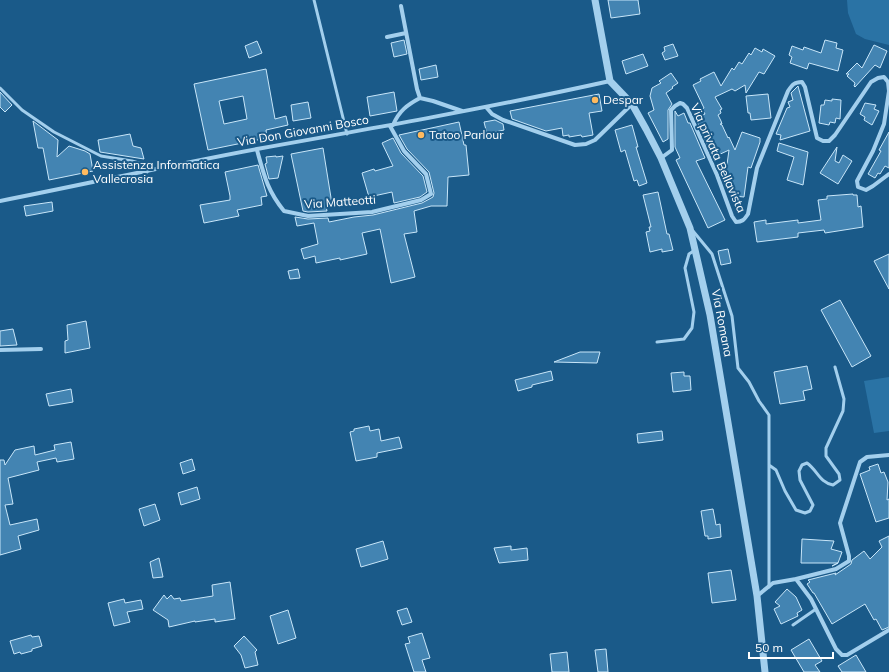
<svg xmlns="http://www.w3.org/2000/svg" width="889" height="672" viewBox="0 0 889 672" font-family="Mulish,sans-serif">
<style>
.green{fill:#2a73a5}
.building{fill:#4384b2;stroke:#c8e6f9;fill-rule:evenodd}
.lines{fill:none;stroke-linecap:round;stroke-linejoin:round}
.service{stroke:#a3cfed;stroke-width:3}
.minor{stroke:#a3cfed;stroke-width:4}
.tertiary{stroke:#a3cfed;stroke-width:7}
.poi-dot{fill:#ffba5f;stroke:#1a5a89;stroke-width:1.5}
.labels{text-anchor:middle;stroke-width:4;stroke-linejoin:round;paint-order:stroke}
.poi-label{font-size:12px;fill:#fff;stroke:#1a5a89;text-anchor:start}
.street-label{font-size:12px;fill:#fff;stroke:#1a5a89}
</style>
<rect width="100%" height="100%" fill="#1a5a89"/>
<path class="green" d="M847,0H889V45L865,39L856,34L848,13Z
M889,377V431L874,433L864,381Z"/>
<path class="building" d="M608,0H638L640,14L611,18Z
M404,40L407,54L394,57L391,43Z
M825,40L837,43L836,48L843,50L838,71L809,63L807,69L790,63L792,57L789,55L792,46L803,50L804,47L821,53Z
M257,41L262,53L249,58L245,46Z
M673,44L678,56L665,60L662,53L665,51L664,47Z
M874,45L887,51L880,68L875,65L855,87L854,86L855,83L847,76L849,74H846L857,63L862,68Z
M755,48L762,52L763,49L775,56L764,74L759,72L746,93L745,85L735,91L732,89L715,97L722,109L720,110L721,113L718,115L721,121L722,124H720L722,125L728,138L729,137L735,150L742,132L760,138V142L751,168L748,167L744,197L734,196L728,192L730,180L725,179L729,150L714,157L712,155L696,119L705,114L702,109L704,108L693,85L701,81L700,79L714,72L721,86L732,68L734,70L739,62L742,64L749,53L751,55Z
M643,54L648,66L626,74L622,61Z
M436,65L438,77L421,80L419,69Z
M266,69L275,119L286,116L288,125L266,130L267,138L208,150L194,84ZM243,96L247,119L224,124L219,101Z
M671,73L678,83L672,87L673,88L666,93L672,104L668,110V139L663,142L648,113L654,110L650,96L652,88L661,83L659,81Z
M798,86L810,131L780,140L781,135L776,134L787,108L790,107L788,102L793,100L791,93Z
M0,92L12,105L5,112L0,107Z
M394,92L397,111L370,116L367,97Z
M599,94L602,111L589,113L593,135L582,137L581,135L569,137V135L563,136L562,128L546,131L512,119L510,111Z
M768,94L771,118L751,120L750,113H748L746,96Z
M832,99L841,100L840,119L836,118L835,123L830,122L829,125L819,123L821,105H824L825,100L832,101Z
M308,102L311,118L293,121L291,105Z
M865,103L876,105L874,109L879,111L872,125L864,120L865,117L860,114Z
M675,111L678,116L684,113L688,123H690L705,158L696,161L725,220L708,228L676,160L680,158L675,147Z
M495,120L503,124L504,130L487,134L484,122Z
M33,121L58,140L57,157L69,146L85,151L90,154L93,171L49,180L43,148H38Z
M459,122L464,145H466L469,175L448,177L447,206H431L414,211L417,232L404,234L415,277L391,283L380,229L362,233L367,254L340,260V258L316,263L315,256L304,259L301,249L318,244L314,223L297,226L295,217L308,219L328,218L329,222L354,217L373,215L422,203L433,197L434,193L429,172L407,149L399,135Z
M632,125L638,147H636L647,183L639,186L637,180L634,181L625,150L621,152L615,130Z
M889,132V168L885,166L880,174L878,173L875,178L868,174L881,151L879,150Z
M130,134L133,146L141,148L144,159L100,152L98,140Z
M393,138L401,153L423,176L427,192L420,197L394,203L392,192L369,197L362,173L374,169L375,171L393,166L382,143Z
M779,143L808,152L803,185L787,180L794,157L777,151Z
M837,147L835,161L839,163L843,155L852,161L838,184L820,173Z
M323,148L332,204L326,206L327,211L308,212L303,211L291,154Z
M276,156V157L283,156L278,178L269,179L265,164L267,163L266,157Z
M258,165L267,196L261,197L262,205L237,210L239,216L204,223L200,205L230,200V196L225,172Z
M658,192L667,234H669L673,250L662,252V249L650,252L646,232L650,231L649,227H651L643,195Z
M853,194V195H857L858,207L861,206L863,227L825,233L824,230L798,233V237L757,242L754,222L766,220V224L798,220V223L821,220L818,200L827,199V196Z
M52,202L53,211L26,216L24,206Z
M728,249L731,263L721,265L718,251Z
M889,254V289L874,261Z
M298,269L300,278L290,279L288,271Z
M840,300L871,356L852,367L821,310Z
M86,321L90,348L65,353V341L68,340L67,325Z
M13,329L17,345L0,346V331Z
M580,352H600L597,363L554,362Z
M807,366L812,389L803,391L805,400L780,404L774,372Z
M551,371L553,380L532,385V387L518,391L515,380Z
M684,372V376H690L691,390L673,392L671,373Z
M71,389L73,402L49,406L46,394Z
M369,426L370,431L379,429L381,441L399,437L402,448L377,453V457L356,461L350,432L354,431V429Z
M662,431L663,440L638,443L637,434Z
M71,442L74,459L57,462L56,458L37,462L39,470L8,478L13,504L5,505L10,525L37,519L39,530L18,536L21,549L0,555V460H4L5,465L15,450L34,446L35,455L55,450L54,445Z
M192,459L195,470L183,474L180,463Z
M878,464L881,473L884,472L888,482L887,500L889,499V518L876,522L860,474L870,470L869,467Z
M197,487L200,499L181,505L178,493Z
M155,504L160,520L144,526L139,509Z
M713,509L716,525L720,524L721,537L708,539V536H705L701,511Z
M889,536V627L882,630L876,619L874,620L865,604L832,624L814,593H813L807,584L810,582L808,580L836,573L835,575L851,564L852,560L864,551L870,559L882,547L879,541Z
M802,539L834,541L831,549L842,552L838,563L832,566L838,563H801Z
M383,541L388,559L361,567L356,549Z
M511,546V550L527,548L528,560L499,563L494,548Z
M159,558L163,577L153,578L150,562Z
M731,570L736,600L712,603L708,573Z
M230,582L235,619L215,622V619L195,622V621L169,627L168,620L153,610L164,595L167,599L171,595L174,599L180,598L181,601L213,596L212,585Z
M787,589L796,597L802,610L797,613L798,616L781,624L774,609L780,606L775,602Z
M124,599L125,603L141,600L143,609L127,612L130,622L114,626L108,603Z
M407,608L412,622L402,625L397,611Z
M288,610L296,638L278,644L270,616Z
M422,633L430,658L422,660L426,672H414L405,644L410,643L408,637Z
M31,635L32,637L39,636L42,646L32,649V651L21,654L20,652L14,654L10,641Z
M244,636L257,650L255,652L258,665L245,668L241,655L234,646Z
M809,639L822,661L815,665L820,672H804L791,650Z
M606,649L608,672H598L595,650Z
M567,652L569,672H552L550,654Z
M856,655L866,672H842L838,666Z"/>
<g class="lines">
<path class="service" d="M314,0L347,134
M0,88L22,110L54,132L101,156L132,161L142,164L147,172
M693,231L712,254L732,316L738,368L749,382L759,401L769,415V587
M657,342L684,339L692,328L694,312L685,268L689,254L695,250
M769,465L776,470L785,491L796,510L805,513L810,511L813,505L800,480L799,471L802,465L807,463C818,471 819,482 833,485L840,480L839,474L826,456V448L843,411L844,399L835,367
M793,625L816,609"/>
<path class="minor" d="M401,6L417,89L420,98
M387,37L406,33
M486,107L492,114L503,120L575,145L586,144L595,140L632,104
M393,125C399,111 407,105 420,98L433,101L462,111
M257,150C264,175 267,190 284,211L308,216L372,212L421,200L431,194L426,174L404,151L390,126
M661,158L672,150L671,110L675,106L680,103L683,104L687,108L717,175L732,216L736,222C742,222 744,220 748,214L757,168L788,91C792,85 794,82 802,82L805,87L817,138L823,141H829L835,135L871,82L878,78L884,77L888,82L889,91L884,124L873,151L857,181L858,187L866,190L873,186L889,174
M0,201C86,184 171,165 257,149C375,128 493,107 610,81
M0,350L41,349
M796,579L836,569L849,561V556L840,523L860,462L867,457L889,455
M757,596L773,583L796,579L811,599L836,649L842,655H847L889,630"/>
<path class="tertiary" d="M595,0L610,81L632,104L646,129L661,158L690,228L710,315L757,596L765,672"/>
</g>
<g class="poi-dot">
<circle cx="595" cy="100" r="4"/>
<circle cx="421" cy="135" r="4"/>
<circle cx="85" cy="172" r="4"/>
</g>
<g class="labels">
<g class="poi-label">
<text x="603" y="104">Despar</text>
<text x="429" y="139">Tatoo Parlour</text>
<text x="93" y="169">Assistenza Informatica<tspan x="93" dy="14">Vallecrosia</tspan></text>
</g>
<g class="street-label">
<text transform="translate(303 131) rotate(-10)" y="4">Via Don Giovanni Bosco</text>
<text transform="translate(718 158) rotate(66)" y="4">Via privata Bellavista</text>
<text transform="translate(340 202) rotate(-4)" y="4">Via Matteotti</text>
<text transform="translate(722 323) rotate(79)" y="4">Via Romana</text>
</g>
</g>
<path d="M749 652v6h84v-6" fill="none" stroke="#ffffff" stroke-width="2"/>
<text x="755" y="652" font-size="12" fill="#ffffff" stroke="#1a5a89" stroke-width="3" paint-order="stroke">50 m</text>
</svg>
